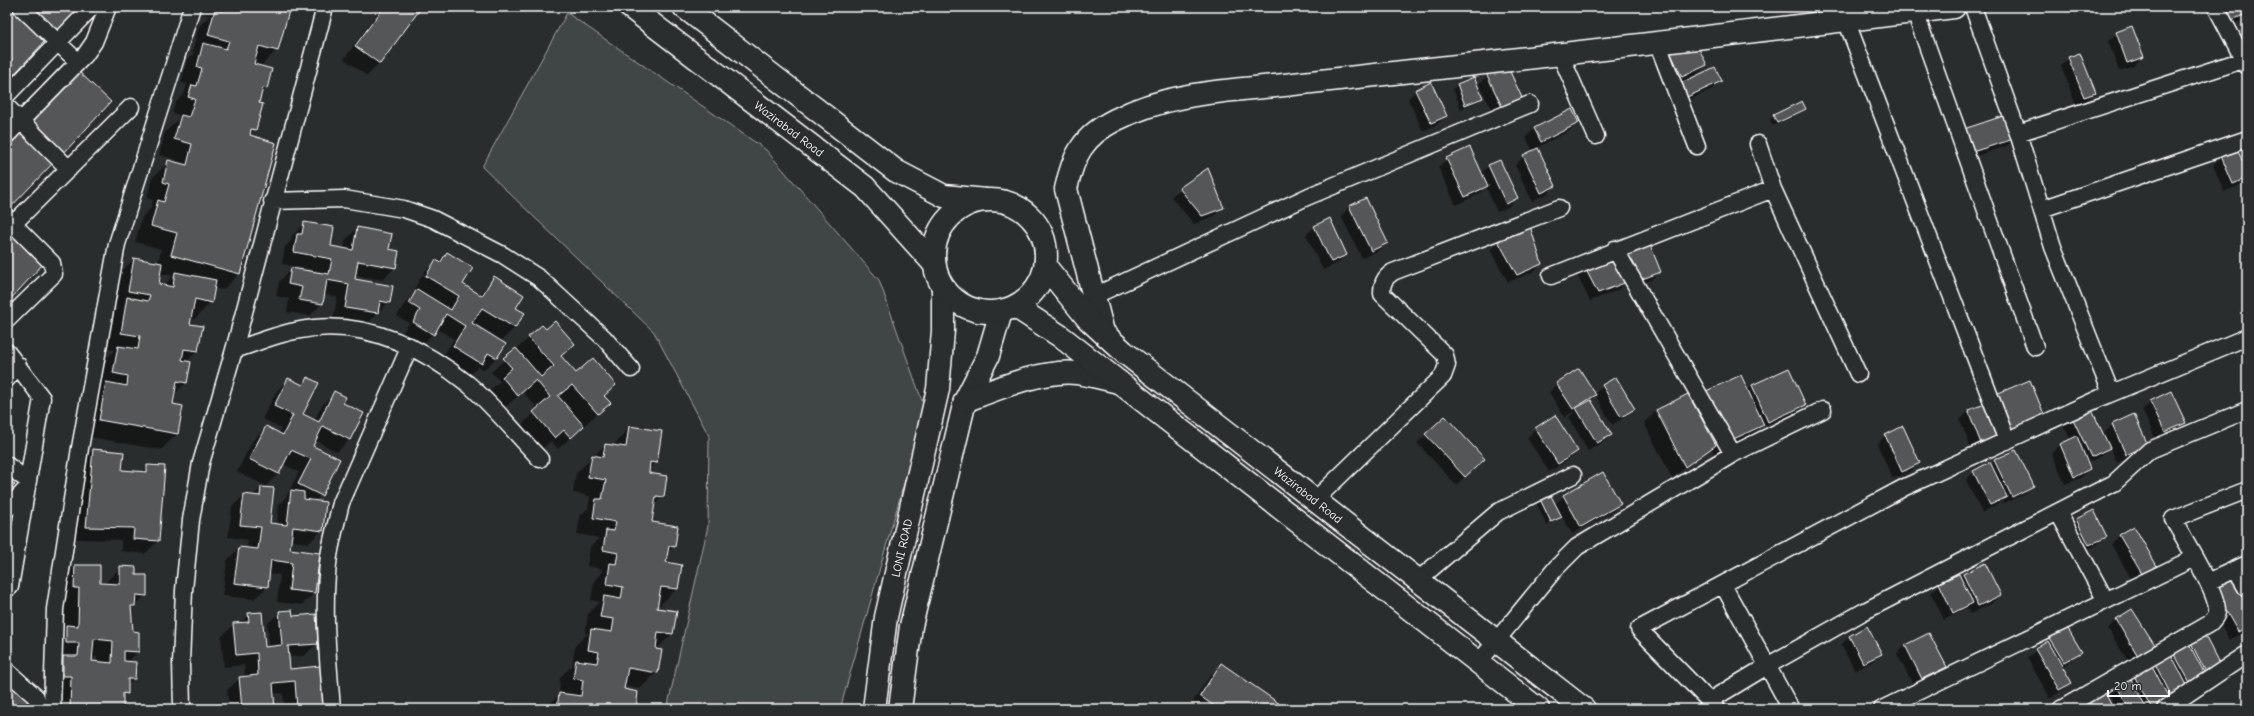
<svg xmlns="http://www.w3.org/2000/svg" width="2254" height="716" viewBox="0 0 2254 716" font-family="'Comic Neue',sans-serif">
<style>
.green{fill:#414445;stroke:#a0a2a2}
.shadow{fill:#0007;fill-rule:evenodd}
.building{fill:#555758;stroke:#fff;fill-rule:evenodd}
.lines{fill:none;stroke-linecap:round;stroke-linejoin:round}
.street-casing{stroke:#fff;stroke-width:19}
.secondary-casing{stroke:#fff;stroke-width:25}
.primary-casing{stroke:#fff;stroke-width:25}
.highway-casing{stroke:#fff;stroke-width:25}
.street{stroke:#2a2d2e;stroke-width:16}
.secondary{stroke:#2a2d2e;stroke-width:22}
.primary{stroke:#2a2d2e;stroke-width:22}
.highway{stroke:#2a2d2e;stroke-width:22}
.labels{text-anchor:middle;stroke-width:4;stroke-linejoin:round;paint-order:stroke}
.street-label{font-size:12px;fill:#fff;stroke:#2a2d2e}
</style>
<rect width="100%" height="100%" fill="#2a2d2e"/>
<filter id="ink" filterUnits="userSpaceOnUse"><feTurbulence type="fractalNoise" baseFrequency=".025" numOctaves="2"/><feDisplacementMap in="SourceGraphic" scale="8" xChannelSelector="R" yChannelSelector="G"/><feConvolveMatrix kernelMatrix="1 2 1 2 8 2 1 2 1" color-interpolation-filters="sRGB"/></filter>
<g filter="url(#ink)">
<path class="green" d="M567,13L765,149L879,280L925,409L840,709H667L708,526L709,436L654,332L482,167Z"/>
<path class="shadow" d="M14,7H80L7,80V13Z
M205,7H288L277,50L260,67L271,70L266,89L260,95L255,129L248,136L239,274L223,290L214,288L211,302L195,319L191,318L189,325L198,351L186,362V383L173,396L172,405L177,434L161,450L84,436L90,400L100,390L98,389L102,363L115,350L105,349L111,315L118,308L112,307L118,275L134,259L158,263L161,249L135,242L142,217L151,208L153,200L147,198L152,178L169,161L176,163L177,160L159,155L165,132L178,120L179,115L172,113L176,102L184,94L187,84L181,83L187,60L195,52H192L199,26L210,15L203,14ZM160,273L173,276L163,286L158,285Z
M382,7L419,8L379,63L367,76L344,59Z
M2209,7H2247V16L2242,21L2218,30Z
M2117,33L2142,57L2134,66L2119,71L2108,41Z
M1671,53L1706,65L1698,74L1674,85L1663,62Z
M2069,58L2094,93L2086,101L2076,105L2061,66Z
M1506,67L1522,100L1495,117L1479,84L1487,76Z
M1473,79L1481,98L1477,102L1461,109L1453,89L1457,85Z
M1721,80L1712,89L1679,105L1673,93Z
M1416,90L1446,115L1438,124L1423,131L1408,99Z
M1804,109L1800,113L1773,126L1770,120L1774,116Z
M1571,110L1578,123L1569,131L1532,150L1526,137L1534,129Z
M1956,138H2015L2007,146L1963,160Z
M1538,149L1555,186L1547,194L1532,201L1515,165L1524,156Z
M2237,150L2247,173V178L2240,185L2224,192L2213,165L2221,157Z
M1447,159L1481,173L1489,166L1517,198L1508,207L1497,212L1486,187L1479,194L1456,205L1438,167Z
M1208,170L1223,207L1214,216L1194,224L1171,197L1179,189Z
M1366,199L1387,242L1378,251L1362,258L1341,216L1349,207Z
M1329,220L1346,255L1338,263L1323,270L1306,235L1314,227Z
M305,223L330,247L344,249L345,241L357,228L388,250L395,267L383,280L354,275L353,280L389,302L365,326L333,320L337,297L324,294L322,303L310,316L287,312L289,299L276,296L279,282L291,269L319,274L320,271L282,264L285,247L291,241L292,236Z
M1499,242L1541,264L1533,272L1508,282L1490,250Z
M447,253L462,284L479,295L494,278L515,308V328L501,341L505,344L496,358L484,370L478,367L469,376L441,359L454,339L437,329L421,347L401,335L409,323L397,316L405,303L417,291L414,289L422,275L453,293L455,292L423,273ZM472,322L494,335L493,337L471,324Z
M1585,267L1660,271L1651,280L1629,288L1626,282L1618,290L1590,301L1577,275Z
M546,330L574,344L561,357L576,375L609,403L558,449L551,441L542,449L521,426L538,409L523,392L505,407L490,390L500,381L491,372L529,338Z
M1789,369L1805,404L1797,413L1759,428L1750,438L1714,454L1711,448L1672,478L1644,423L1656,411L1693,404L1704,393L1747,391L1752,385Z
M307,378L302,415L314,421L322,405L335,392L342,404L350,439L337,452L315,440L312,446L321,495L315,501L322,530L309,543L290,541L289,550L314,593L302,605L277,602L280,575L268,574L267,587L254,599L222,596L227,560L239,548L247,549L248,540L228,537L232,507L244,495L253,496L261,488L269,524L277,525L279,504L286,497L299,472L283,464L278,474L266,486L237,472L253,440L266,427L278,434L281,428L262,419L276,392L288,379L300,385Z
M1557,384L1594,394L1603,386L1633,409L1625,417L1612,425L1595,394L1586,403L1611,435L1602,443L1588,451L1569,417L1575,411L1564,417L1549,392Z
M1991,397L1993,447L1973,454L1960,420L1968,411L1983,406Z
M2151,402L2184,423L2176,431L2156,440L2142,410Z
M2133,415L2147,445L2138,453L2117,463L2104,433L2112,425Z
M2072,416L2110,447L2100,457L2087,463L2089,469L2081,478L2065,484L2052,453L2060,445L2071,440L2063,425Z
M1554,417L1577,451L1568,460L1549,472L1527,438L1535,429Z
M630,427L656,462L648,470V473L663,496L653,506L650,523L674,546L666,554L665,563L681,566L677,589L660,605H657L656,609L672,634L656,650L657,672L640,689L623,686V690L635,709H544L559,695L560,677L572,666L575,646L588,633H585L588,614L600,602L591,600L594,581L601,573L602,569L587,566L590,547L599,538L577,534L580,516L588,508L590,496L573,493L576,473L605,445L613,446Z
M1903,428L1919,463L1911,471L1893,479L1877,444L1885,436Z
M1426,435L1475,467L1456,485L1417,443Z
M93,450L121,471L141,473L148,466L164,467L158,541L145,554L121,551V540L74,539L80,463Z
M1995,461L2032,486L2024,494L2003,504L2002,501L1982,513L1966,480L1974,472L1990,465Z
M1564,496L1620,504L1612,512L1572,534L1562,516L1547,526L1536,502L1540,498L1554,505Z
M2077,520L2105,537L2097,545L2080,553L2068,528Z
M2134,528L2155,566L2147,574L2133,582L2111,544L2119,536Z
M75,566L99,584H104L121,567L135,576L146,595L130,610L132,632L138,652L127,662L134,679L127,686V693L123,697L124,709H54L51,642L63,630L64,603L59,582ZM92,656L97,657V662H91Z
M1964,574L2000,595L1991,604L1970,614L1967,608L1944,620L1931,593L1940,584L1960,578Z
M2213,587L2247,599V630L2229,640L2205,595Z
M2132,611L2153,645L2145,654L2129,663L2108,629L2116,620Z
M280,612L292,617L317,644L304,656L288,657L289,670L323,706L320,709H284L283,693L273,694L274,709H229L227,690L240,678L245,677L244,665L224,667L221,637L234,624H239L249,614L264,648L269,647L267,624Z
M1867,627L1880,654L1872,662L1855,671L1841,645L1849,637Z
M2189,638L2221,669L2163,709H2117L2106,689Z
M2050,639L2081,652L2062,667L2071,683L2062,691L2050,698L2027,658Z
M1905,646L1945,667L1937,675L1914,687L1897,654Z
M1221,664L1285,709H1188L1209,677Z
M2088,700L2113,709H2069Z
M1330,706L1335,709H1326Z"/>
<path class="building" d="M26,7H82L55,35Z
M223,7H290L278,51L259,46L254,64L272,69L267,89L263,88L259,103L263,104L256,130L251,129L250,135L276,143L240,274L171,255L177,233L151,226L158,200L164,202L169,184L163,182L168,160L187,165L192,144L174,139L181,115L189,117L195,99L188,97L192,85L197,86L202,68L197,67L203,43L226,49L229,41L208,35L215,9L222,11Z
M384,7L421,8L380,64L355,46Z
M2220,7H2247V14L2226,22Z
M10,8L45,41L7,82V12Z
M2132,26L2144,57L2127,63L2116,32Z
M1695,41L1707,65L1682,77L1670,52Z
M2080,53L2096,93L2084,97L2068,57Z
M1507,65L1523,100L1503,109L1487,75Z
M1715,67L1722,81L1687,97L1681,83Z
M75,68L111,102L62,155L26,121Z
M1474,77L1483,98L1465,105L1457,84Z
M1431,82L1447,116L1431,123L1415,90Z
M1802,101L1806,109L1777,123L1773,115Z
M1572,109L1579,123L1541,142L1534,128Z
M2009,114L2017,138L1972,152L1964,129Z
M19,129L54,162L7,211V141Z
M1470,147L1488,186L1465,197L1446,158Z
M1538,148L1556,186L1541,193L1523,155Z
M2237,149L2247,171V178L2233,184L2221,156Z
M1500,160L1518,198L1506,204L1488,165Z
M1208,168L1224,208L1202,216L1179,188Z
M1366,198L1388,243L1371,251L1349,206Z
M1330,218L1347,255L1331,262L1314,226Z
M304,222L334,227L331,246L353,250L357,227L392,234L389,249L399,251L396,268L358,261L355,279L393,286L390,303L380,301L378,313L345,308L349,284L327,280L323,304L299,300L302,287L288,284L291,268L329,274L332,259L294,252L297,234H302Z
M1530,226L1542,264L1517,275L1498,241Z
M8,231L43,264L7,303V232Z
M1648,240L1661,272L1637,281L1624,249Z
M447,252L473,268L463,284L482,296L494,276L524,295L516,308L525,313L515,328L482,308L472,323L506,344L497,358L488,353L482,364L453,346L465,326L446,314L434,335L413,322L420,310L409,303L417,289L451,310L459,296L426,276L436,259L440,263Z
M1614,253L1627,282L1598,293L1584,266Z
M134,258L162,263L159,284L173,287L175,272L216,280L212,303L195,299L190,324L203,326L198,351L184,349L182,360L191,362L187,383L177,381L173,404L183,406L178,434L99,420L106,382L127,386L128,376L113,373L118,346L138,349L140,336L121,333L127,297L148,301L150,295L128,291Z
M555,321L575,344L561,356L576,373L593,358L616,385L604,396L611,403L598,414L572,385L558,396L584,426L571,438L564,430L555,438L533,412L550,397L536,380L518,396L502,377L512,368L503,358L516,348L541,377L554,366L528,337L542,325L546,329Z
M1579,368L1596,395L1573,409L1556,383Z
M1789,368L1806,405L1768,422L1752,385Z
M1741,375L1764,425L1727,442L1704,392Z
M307,377L319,383L303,414L319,422L334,391L346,397L343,403L364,413L350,440L323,426L313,446L340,459L322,496L298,484L311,459L291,450L279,474L249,459L266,426L283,435L293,415L274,406L288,378L303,385Z
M1616,377L1635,409L1621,417L1602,385Z
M2030,380L2046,419L2007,435L1991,396Z
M2171,391L2186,423L2165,432L2150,401Z
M1688,394L1716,445L1685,467L1656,410Z
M1591,400L1612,435L1597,443L1576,408Z
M1988,403L2002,439L1982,446L1968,410Z
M2090,406L2110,448L2091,457L2071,415Z
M2134,414L2148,445L2126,455L2112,424Z
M1555,415L1578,451L1558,464L1535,428Z
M1445,416L1485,459L1465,477L1425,434Z
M629,426L662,431L657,463L650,462L649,473L667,476L664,497L656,496L652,522L678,526L675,547L669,546L666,562L682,565L678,589L661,587L657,608L677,611L673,634L658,632L656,649L662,650L658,673L628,668L624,689L638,692L636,709H557L559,693L581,696L583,680L573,678L576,660L597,663L599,652L588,650L591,629L612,632L614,619L600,617L604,596L621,599L623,587L607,584L610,563L616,564L618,553L603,550L606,530L614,531L616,522L593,518L596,499H602L606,480L588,477L592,455L603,457L605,444L626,447Z
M1903,426L1920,463L1902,472L1885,435Z
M2077,436L2090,469L2074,477L2060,444Z
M93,449L124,452L122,470L147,472V465L165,466L159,541L133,539L134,528L86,527Z
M2016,450L2034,486L2012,497L1994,460Z
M1990,462L2007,497L1990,505L1973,471Z
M1603,472L1621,504L1581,527L1563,495Z
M7,478L15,485L7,494Z
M261,487L274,488L270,523L287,525L291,490L304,492V499L326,502L323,531L293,527L290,549L320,553L315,593L289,590L292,563L271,560L268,587L234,583L239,547L258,549L261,527L240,525L244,494L260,496Z
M1549,492L1562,517L1551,522L1539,497Z
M2094,510L2107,537L2089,545L2076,519Z
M2134,526L2157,566L2142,574L2119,535Z
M1985,563L2001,595L1978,606L1963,574Z
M75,565H100V583L120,584V566L136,567V575H147V596L136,595L135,606H131L133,631L139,632V652L124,651V661L136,662L135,679H128V694L123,693V706H126V709H70L71,676H63V656H78L79,643H66V625L78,626L79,588H74ZM94,639L113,641L112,663L92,661Z
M1959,574L1973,603L1953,613L1939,583Z
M2234,574L2247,597V627L2238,632L2212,586Z
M2132,609L2155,645L2138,656L2116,619Z
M292,610L293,616L316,614L318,644L288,646L290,669L320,666L324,707L297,709L295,681L273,683L275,709H242L239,677L258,675L257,653L236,655L233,623L249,622L248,613L262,612L265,647L282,645L279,611Z
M1867,626L1882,654L1863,663L1849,636Z
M2067,627L2082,652L2064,662L2049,638Z
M2202,630L2222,669L2208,676L2188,637Z
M1929,633L1947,667L1922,679L1905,645Z
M2187,640L2207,678L2193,688L2171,648Z
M2048,641L2072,683L2059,690L2035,649Z
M2169,650L2190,691L2173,699L2152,658Z
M2149,660L2171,702L2158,709H2152L2131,670Z
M1221,663L1287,709H1218L1200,696Z
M2128,673L2147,709H2129L2114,680Z
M7,681L38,706L35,709H7Z
M2104,690L2114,709H2093L2088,699Z"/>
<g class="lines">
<defs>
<path id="street" d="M21,7L78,62
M1973,7L2018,133L2053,247L2111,393
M2216,7L2247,66
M1915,12L2035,347
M1846,20L2007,441
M1657,42L1697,146
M1560,54L1596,136
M7,95L92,7
M7,107L69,169
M2018,133L2243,60
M7,135L85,55L94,42L108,7
M1758,144L1773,189L1858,374
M272,201L344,199L404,209L433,219L503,255L539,278L604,338L631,369
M2042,209L2247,139
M7,218L52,263L54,274L7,320
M7,230L131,107
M1615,249L1733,454
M1551,276L1773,189
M1094,296L1309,196L1530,104
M234,350C254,344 274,335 295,331C359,317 419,345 468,384C492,404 518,436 540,459
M7,352L42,398L10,587
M7,379L18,365
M7,465L28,481
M1315,500L1443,376L1447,365L1445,355L1382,294C1382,283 1384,278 1393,272L1559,208
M7,509L27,488
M2058,512L2106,601
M2235,569L2247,589
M1418,580L1498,512L1573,475
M2208,582L2247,564
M1723,585L1791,709
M1479,662L1556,568L1577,547L1733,454L1823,410
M7,671L36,697L38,709
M1709,701L1767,666L1863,612L2114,483L2150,450L2247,410
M52,709L55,609L80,448L117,244L192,7
M182,709L181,663L184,590L191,520L201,463L234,350L325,7
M332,709C328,658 322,607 329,556C332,538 337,520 341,503L410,346
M1717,709L1639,629L1905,487L2100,398L2247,337
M1882,709L2194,558
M2061,709L2209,624C2213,620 2217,616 2217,611C2218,593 2183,537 2173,519L2247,490
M2165,709L2247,654"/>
<path id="secondary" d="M1103,332L1066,189C1073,156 1083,136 1115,120C1165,94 1221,91 1275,86C1327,80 1379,75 1430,69C1605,50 1780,28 1954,7
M874,709L886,617L938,389L943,331V287
M900,709L911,626L965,401L988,356L1001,312"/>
<path id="primary" d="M965,401C996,389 1044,369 1077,373C1091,375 1105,379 1119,382"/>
<path id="highway" d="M630,7L865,187L935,265
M684,7L896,171L944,196L986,200
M934 256a56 56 0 1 1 112 0a56 56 0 1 1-112 0Z
M1046,267L1088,319L1124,352L1584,709
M1016,307L1060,336L1538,709"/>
</defs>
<use href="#street" class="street-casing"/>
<use href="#secondary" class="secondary-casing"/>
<use href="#primary" class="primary-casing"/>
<use href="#highway" class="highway-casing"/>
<use href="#street" class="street"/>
<use href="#secondary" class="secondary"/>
<use href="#primary" class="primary"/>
<use href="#highway" class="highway"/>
</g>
</g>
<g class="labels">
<g class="street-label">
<text transform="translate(789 129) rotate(37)" y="4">Wazirabad Road</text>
<text transform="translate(1308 495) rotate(38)" y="4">Wazirabad Road</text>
<text transform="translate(902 548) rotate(-77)" y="4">LONI ROAD</text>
</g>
</g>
<rect width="2254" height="716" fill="none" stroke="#2a2d2e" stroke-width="24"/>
<rect x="12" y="12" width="2230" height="692" fill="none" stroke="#fff" stroke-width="1.5" filter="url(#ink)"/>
<path d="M2108 690v6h61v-6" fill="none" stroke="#ffffff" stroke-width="2"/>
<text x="2114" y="690" font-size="12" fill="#ffffff" stroke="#2a2d2e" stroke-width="3" paint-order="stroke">20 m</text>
</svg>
